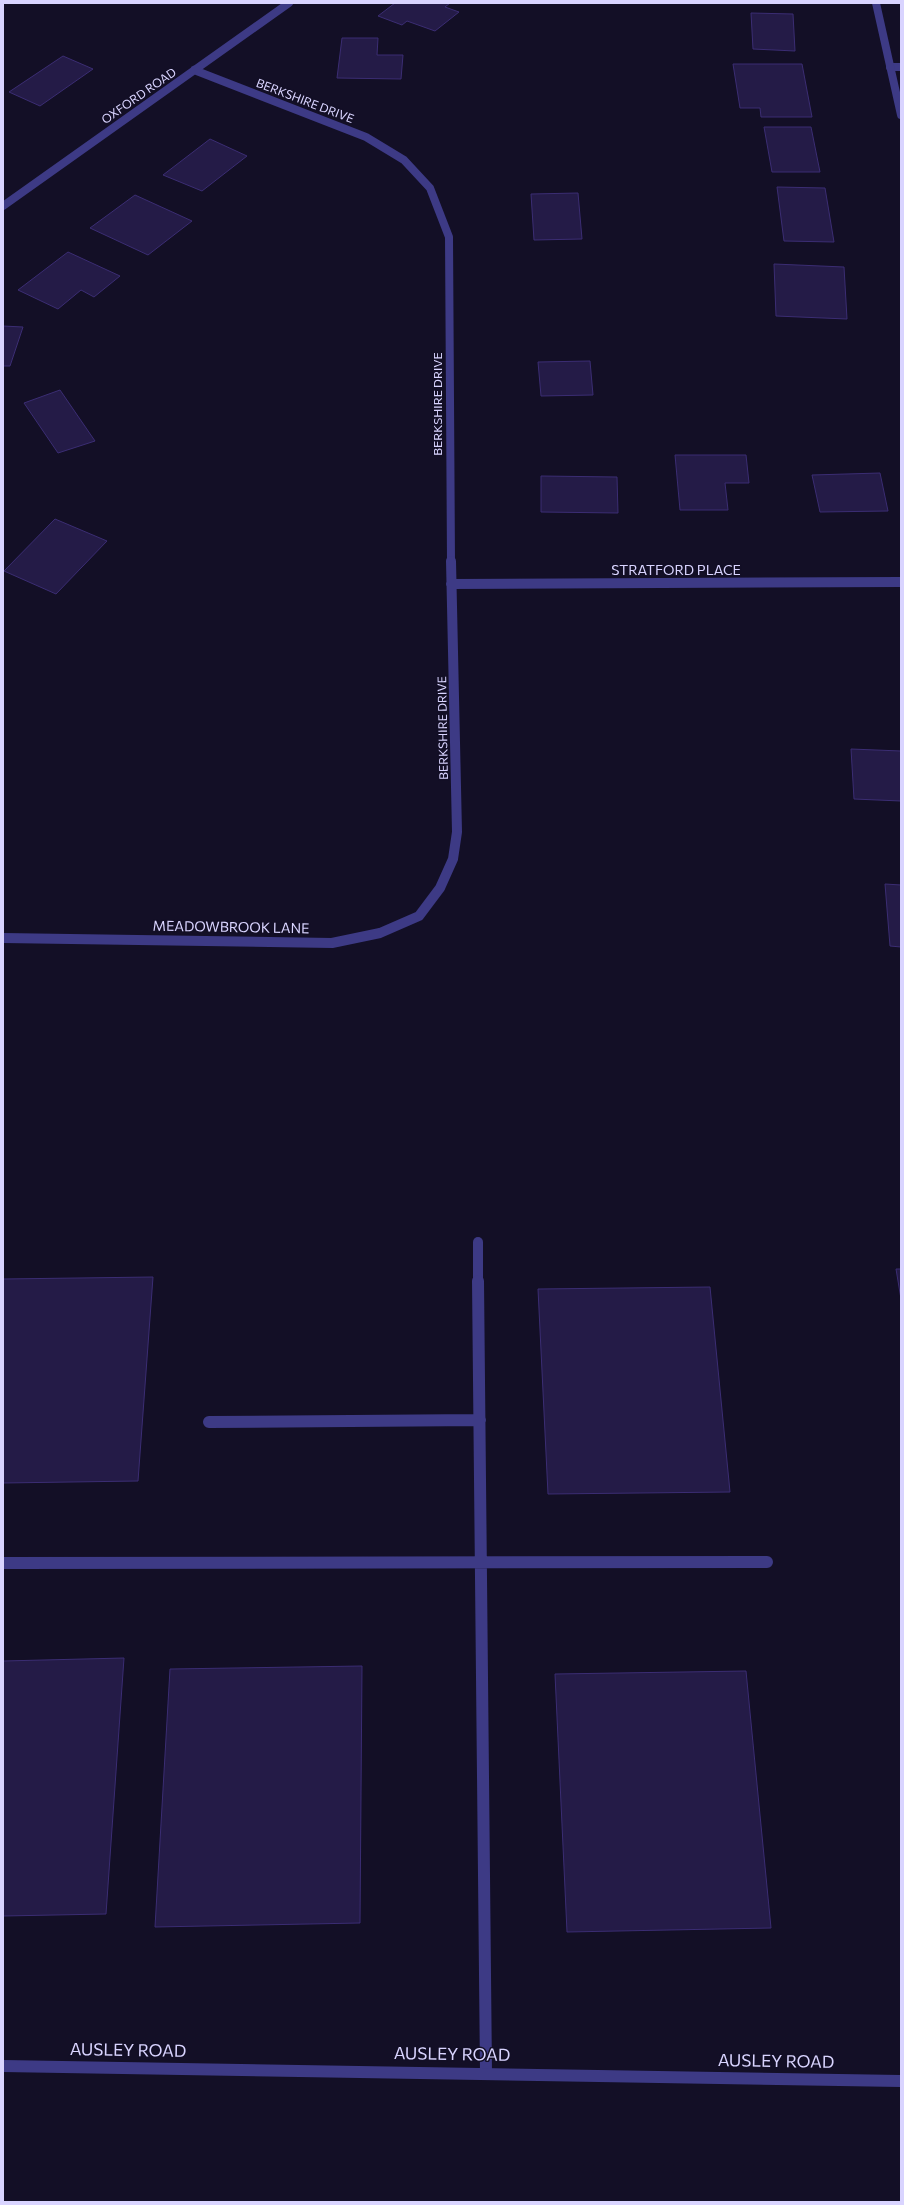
<svg xmlns="http://www.w3.org/2000/svg" width="904" height="2205" viewBox="0 0 904 2205" font-family="Commissioner,sans-serif">
<style>
.building{fill:#241b47;stroke:#3b2d73}
.lines{fill:none;stroke-linecap:round;stroke-linejoin:round}
.service-far2{stroke:#3d3a85;stroke-width:8}
.service-far1{stroke:#3d3a85;stroke-width:10}
.service{stroke:#3d3a85;stroke-width:12}
.minor-far1{stroke:#3d3a85;stroke-width:8}
.minor{stroke:#3d3a85;stroke-width:10}
.tertiary{stroke:#3d3a85;stroke-width:12}
.labels{text-anchor:middle;stroke-width:3;stroke-linejoin:round;paint-order:stroke}
.far-street-label{font-size:12px;fill:#d9d4ff;stroke:#130f26}
.street-label{font-size:14px;fill:#d9d4ff;stroke:#130f26}
.near-street-label{font-size:17px;fill:#d9d4ff;stroke:#130f26}
</style>
<rect width="100%" height="100%" fill="#130f26"/>
<path class="building" d="M395,3H450L445,7L459,12L435,31L407,21L402,25L378,16Z
M751,13L793,14L795,51L753,49Z
M342,38H378L377,55H403L401,79L337,78Z
M63,56L93,69L40,106L9,92Z
M733,64H802L812,117H761L760,108H740Z
M764,127H811L820,172H772Z
M210,139L247,156L202,191L163,175Z
M777,187L825,188L834,242L784,241Z
M578,193L582,239L534,240L531,194Z
M135,195L192,221L148,255L90,228Z
M68,252L120,276L94,297L81,290L58,309L18,290Z
M774,264L844,267L847,319L776,316Z
M3,326L23,327L10,366H3Z
M590,361L593,395L541,396L538,362Z
M60,390L95,441L58,453L24,403Z
M675,455H746L749,483H725L728,510H680Z
M880,473L888,511L820,512L812,475Z
M541,476L617,477L618,513L541,512Z
M55,519L107,541L56,594L4,571Z
M851,749L901,751V801L854,799Z
M885,884L901,885V947L890,946Z
M896,1269H901V1299Z
M153,1277L138,1481L3,1483V1279Z
M710,1287L730,1492L548,1494L538,1289Z
M124,1658L106,1914L3,1916V1661Z
M362,1666L360,1923L155,1927L170,1669Z
M746,1671L771,1928L567,1932L555,1674Z"/>
<g class="lines">
<path class="service-far2" d="M890,67H901"/>
<path class="service-far1" d="M478,1242V1282"/>
<path class="service" d="M478,1281L486,2073
M209,1422L480,1420
M3,1563L767,1562"/>
<path class="minor-far1" d="M876,3L901,115
M194,70L366,137L404,160L430,188L449,237L451,562
M3,206L289,3"/>
<path class="minor" d="M451,584L901,582
M3,938L332,943L380,933L419,916L440,888L453,859L457,832L451,561"/>
<path class="tertiary" d="M3,2066L901,2081"/>
</g>
<g class="labels">
<g class="far-street-label">
<text transform="translate(139 96) rotate(-35)" y="4">OXFORD ROAD</text>
<text transform="translate(305 101) rotate(21)" y="4">BERKSHIRE DRIVE</text>
<text transform="translate(438 404) rotate(-90)" y="4">BERKSHIRE DRIVE</text>
<text transform="translate(443 728) rotate(-91)" y="4">BERKSHIRE DRIVE</text>
</g>
<g class="street-label">
<text x="676" y="575">STRATFORD PLACE</text>
<text transform="translate(231 927) rotate(1)" y="5">MEADOWBROOK LANE</text>
</g>
<g class="near-street-label">
<text transform="translate(128 2050) rotate(1)" y="6">AUSLEY ROAD</text>
<text transform="translate(452 2054) rotate(1)" y="6">AUSLEY ROAD</text>
<text transform="translate(776 2061) rotate(1)" y="6">AUSLEY ROAD</text>
</g>
</g>
<rect width="904" height="2205" fill="none" stroke="#d9d4ff" stroke-width="8"/>
</svg>
